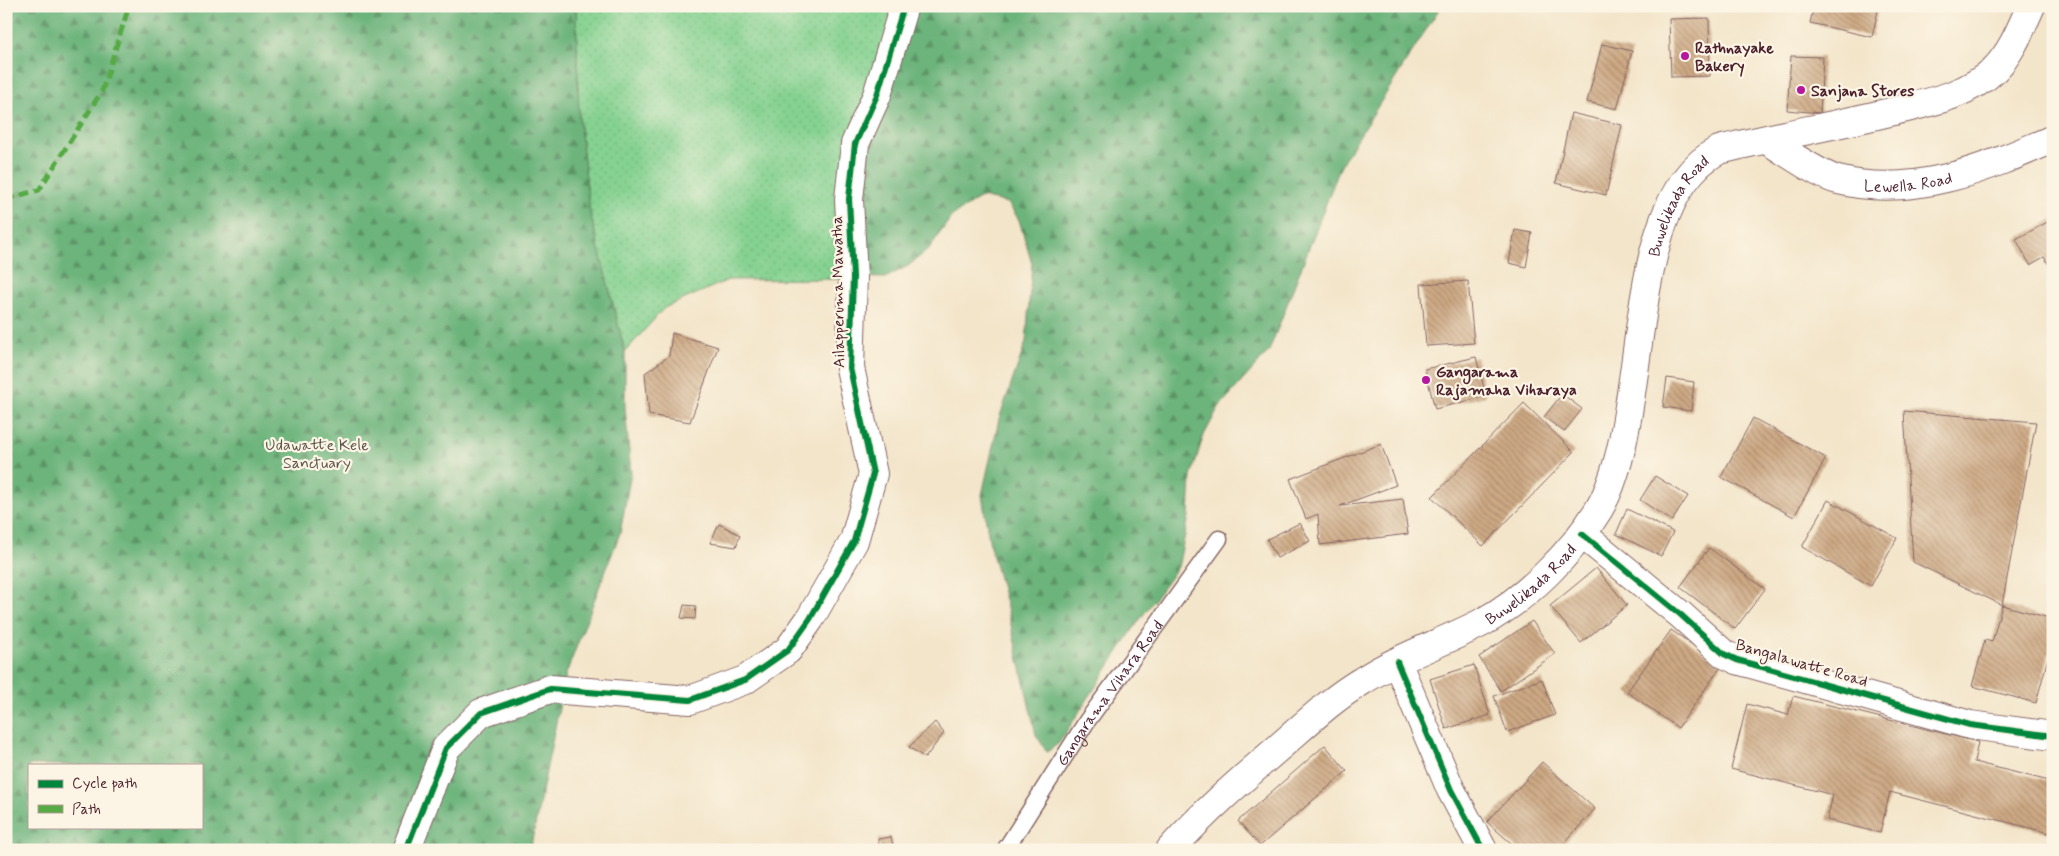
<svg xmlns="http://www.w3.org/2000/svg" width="2059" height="856" viewBox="0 0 2059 856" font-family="Mynerve,sans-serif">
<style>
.grass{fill:url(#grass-dots);stroke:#68785e}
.forest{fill:url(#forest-firs);stroke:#5b6a53;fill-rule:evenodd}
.building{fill:url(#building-back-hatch)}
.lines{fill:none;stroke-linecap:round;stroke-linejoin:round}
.service-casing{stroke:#856463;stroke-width:19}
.minor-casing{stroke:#856463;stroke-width:30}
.primary-casing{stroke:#856463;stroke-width:30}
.service{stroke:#fff;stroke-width:16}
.minor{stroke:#fff;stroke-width:28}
.primary{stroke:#fff;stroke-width:28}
.quiet{stroke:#57aa44;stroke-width:5;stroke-dasharray:10 5;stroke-linecap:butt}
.cycleway-casing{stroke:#fcf5e5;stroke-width:9}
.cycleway{stroke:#00873e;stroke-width:6}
.poi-dot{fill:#b5179e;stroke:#fcf5e5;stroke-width:2}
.labels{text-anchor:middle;stroke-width:4.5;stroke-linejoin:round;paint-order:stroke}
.poi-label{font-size:16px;font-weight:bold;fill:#4a1f2b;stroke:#fcf5e5;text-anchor:start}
.street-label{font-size:16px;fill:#4a1f2b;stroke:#fcf5e5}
.park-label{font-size:16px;fill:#5c554a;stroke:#fcf5e5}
</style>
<defs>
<pattern id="grass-dots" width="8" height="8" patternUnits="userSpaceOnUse" patternTransform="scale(1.25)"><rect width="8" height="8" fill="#85d291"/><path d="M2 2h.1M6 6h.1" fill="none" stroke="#74b47d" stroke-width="1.8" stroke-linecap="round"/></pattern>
<pattern id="forest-firs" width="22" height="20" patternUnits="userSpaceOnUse" patternTransform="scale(1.25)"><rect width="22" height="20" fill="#6cb47b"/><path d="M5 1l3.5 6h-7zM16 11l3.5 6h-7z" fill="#5b9265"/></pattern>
<pattern id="building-back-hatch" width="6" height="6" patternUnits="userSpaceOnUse" patternTransform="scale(1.25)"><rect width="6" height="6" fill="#cda984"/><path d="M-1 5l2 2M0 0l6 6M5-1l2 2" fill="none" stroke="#a8896c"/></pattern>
</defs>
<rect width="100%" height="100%" fill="#fcf5e5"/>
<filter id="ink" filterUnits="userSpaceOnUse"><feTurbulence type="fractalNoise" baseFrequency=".02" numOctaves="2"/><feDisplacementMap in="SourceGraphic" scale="10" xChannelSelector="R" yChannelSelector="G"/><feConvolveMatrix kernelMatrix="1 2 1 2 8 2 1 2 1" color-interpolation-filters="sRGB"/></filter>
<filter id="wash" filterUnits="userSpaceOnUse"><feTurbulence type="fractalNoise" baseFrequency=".0096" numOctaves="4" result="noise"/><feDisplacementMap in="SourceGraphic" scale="20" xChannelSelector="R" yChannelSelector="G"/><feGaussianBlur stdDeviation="1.12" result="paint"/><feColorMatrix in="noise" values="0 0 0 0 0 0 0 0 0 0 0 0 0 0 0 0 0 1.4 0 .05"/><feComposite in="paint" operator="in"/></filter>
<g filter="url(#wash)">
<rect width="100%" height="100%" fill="#f3e5ca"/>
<path class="grass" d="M576,6H904L840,279L728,280L664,308L625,352L590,213L579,118Z"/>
<path class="forest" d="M6,6H576L579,118L590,213L625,352V407L631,473L620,533L566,674L530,850H6ZM29,765H201V827H29Z
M904,6H1441L1341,165L1269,351L1219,407L1203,437L1191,477L1189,516L1178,567L1136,625L1059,743L1047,752L1036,735L1006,603L990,546L982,495L999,419L1026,342L1032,264L1019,220L1008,203L981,197L952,216L928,250L908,266L885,278L853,277L849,199Z"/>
<g id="blocks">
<path class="building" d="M1814,6H1879L1872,37L1810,23Z
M1709,18L1710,76L1671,77L1669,19Z
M1602,44L1632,51L1617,109L1587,102Z
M1791,56L1823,57L1820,113L1787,110Z
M1571,113L1622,125L1606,195L1556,183Z
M2053,219V267L2051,268L2044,257L2030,265L2016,239Z
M1515,230L1532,233L1526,267L1509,263Z
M1468,281L1474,343L1426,346L1421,284Z
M672,333L718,347L690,422L649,415L645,373L669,356Z
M1476,357L1486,396L1435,409L1425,369Z
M1667,378L1694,382L1691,411L1663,407Z
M1562,394L1582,409L1564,432L1544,417Z
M1524,403L1574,452L1483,546L1432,497Z
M1904,411L2036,422L2002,605L1913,562Z
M1753,418L1826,458L1794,517L1721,477Z
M1381,444L1396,485L1340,506L1403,499L1408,534L1320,545L1318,514L1306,519L1290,479Z
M1655,476L1688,496L1672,521L1640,500Z
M1828,500L1897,538L1871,586L1802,547Z
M1627,509L1673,532L1661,556L1616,534Z
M1300,523L1310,541L1277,558L1267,539Z
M719,524L740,535L736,547L710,543Z
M1709,548L1765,589L1735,629L1680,587Z
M1596,568L1627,605L1581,643L1550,606Z
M684,605L696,606L695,619L681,618Z
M2002,605L2053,619V639L2036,703L1972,686L1985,640L1992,642Z
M1532,621L1555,654L1501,691L1479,657Z
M1671,630L1722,665L1678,728L1627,692Z
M1474,665L1490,715L1446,729L1430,679Z
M1542,679L1555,715L1507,732L1494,696Z
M1793,696L1978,742L1974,762L2053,782V834L1890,792L1880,833L1827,820L1833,795L1731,769L1747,704L1788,715Z
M935,722L944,733L925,758L909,747Z
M1325,745L1347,771L1260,846L1238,821Z
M1542,762L1595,809L1558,850H1519L1487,822Z
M891,837L894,850H880L878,839Z"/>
</g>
</g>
<g filter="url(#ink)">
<use href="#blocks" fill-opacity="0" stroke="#856463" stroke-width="1"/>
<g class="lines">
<defs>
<g id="service">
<path id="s1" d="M1005,850L1087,721L1219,539"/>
</g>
<path id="minor" d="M1582,534L1681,615L1724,654L1737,660L1970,725L2053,736
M1397,662L1451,790L1483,850
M406,850L446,748L481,713L550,689L690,700L745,680L788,650L810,619L854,541L873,474L850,368L853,277L849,199L855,144L877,95L904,6"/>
<g id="primary">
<path id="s2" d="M1768,141C1787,152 1818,175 1838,180C1913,199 1986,168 2053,139"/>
<path id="s3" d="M1170,850C1203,813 1240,781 1277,749C1305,725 1330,700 1362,681C1399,657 1442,643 1481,623C1526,599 1573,552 1599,509C1653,417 1620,201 1719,150C1775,136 1833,126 1890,112C1927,103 1967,96 1995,69C2012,52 2021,28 2031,6"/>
</g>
</defs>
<use href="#service" class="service-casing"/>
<use href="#minor" class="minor-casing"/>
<use href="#primary" class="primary-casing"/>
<use href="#service" class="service"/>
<use href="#minor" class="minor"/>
<use href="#primary" class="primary"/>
<path class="quiet" d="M6,199L39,190L102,91L129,6"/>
<defs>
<path id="cycleway" d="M1582,534L1681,615L1724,654L1737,660L1970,725L2053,736
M1397,662L1451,790L1483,850
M406,850L446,748L481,713L550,689L690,700L745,680L788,650L810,619L854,541L873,474L850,368L853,277L849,199L855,144L877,95L904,6"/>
</defs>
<use href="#cycleway" class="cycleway-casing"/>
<use href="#cycleway" class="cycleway"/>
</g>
</g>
<g class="poi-dot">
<circle cx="1685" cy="56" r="5"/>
<circle cx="1801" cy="90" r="5"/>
<circle cx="1426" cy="380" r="5"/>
</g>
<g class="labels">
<g class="poi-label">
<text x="1695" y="53">Rathnayake<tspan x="1695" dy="18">Bakery</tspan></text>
<text x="1811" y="96">Sanjana Stores</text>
<text x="1436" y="377">Gangarama<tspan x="1436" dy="18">Rajamaha Viharaya</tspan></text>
</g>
<g class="street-label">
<text dy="6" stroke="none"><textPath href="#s2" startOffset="151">Lewella Road</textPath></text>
<text dy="6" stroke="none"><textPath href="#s3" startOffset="871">Buwelikada Road</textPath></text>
<text transform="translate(837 292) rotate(-91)" y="6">Ailapperuma Mawatha</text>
<text dy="6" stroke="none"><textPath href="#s3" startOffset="452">Buwelikada Road</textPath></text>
<text transform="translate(1802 662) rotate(16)" y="6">Bangalawatte Road</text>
<text dy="6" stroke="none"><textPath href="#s1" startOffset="189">Gangarama Vihara Road</textPath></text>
</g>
<g class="park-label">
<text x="317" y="450">Udawatte Kele<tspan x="317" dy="18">Sanctuary</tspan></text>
</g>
</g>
<rect width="2059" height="856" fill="none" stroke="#fcf5e5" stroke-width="25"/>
<rect x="28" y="764" width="175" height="65" fill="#fcf5e5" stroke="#b59f9b"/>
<rect x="38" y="780" width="25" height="8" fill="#00873e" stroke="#b59f9b"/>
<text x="72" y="788" font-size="15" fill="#4a1f2b">Cycle path</text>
<rect x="38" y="805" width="25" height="8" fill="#57aa44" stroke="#b59f9b"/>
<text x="72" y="814" font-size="15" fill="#4a1f2b">Path</text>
</svg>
